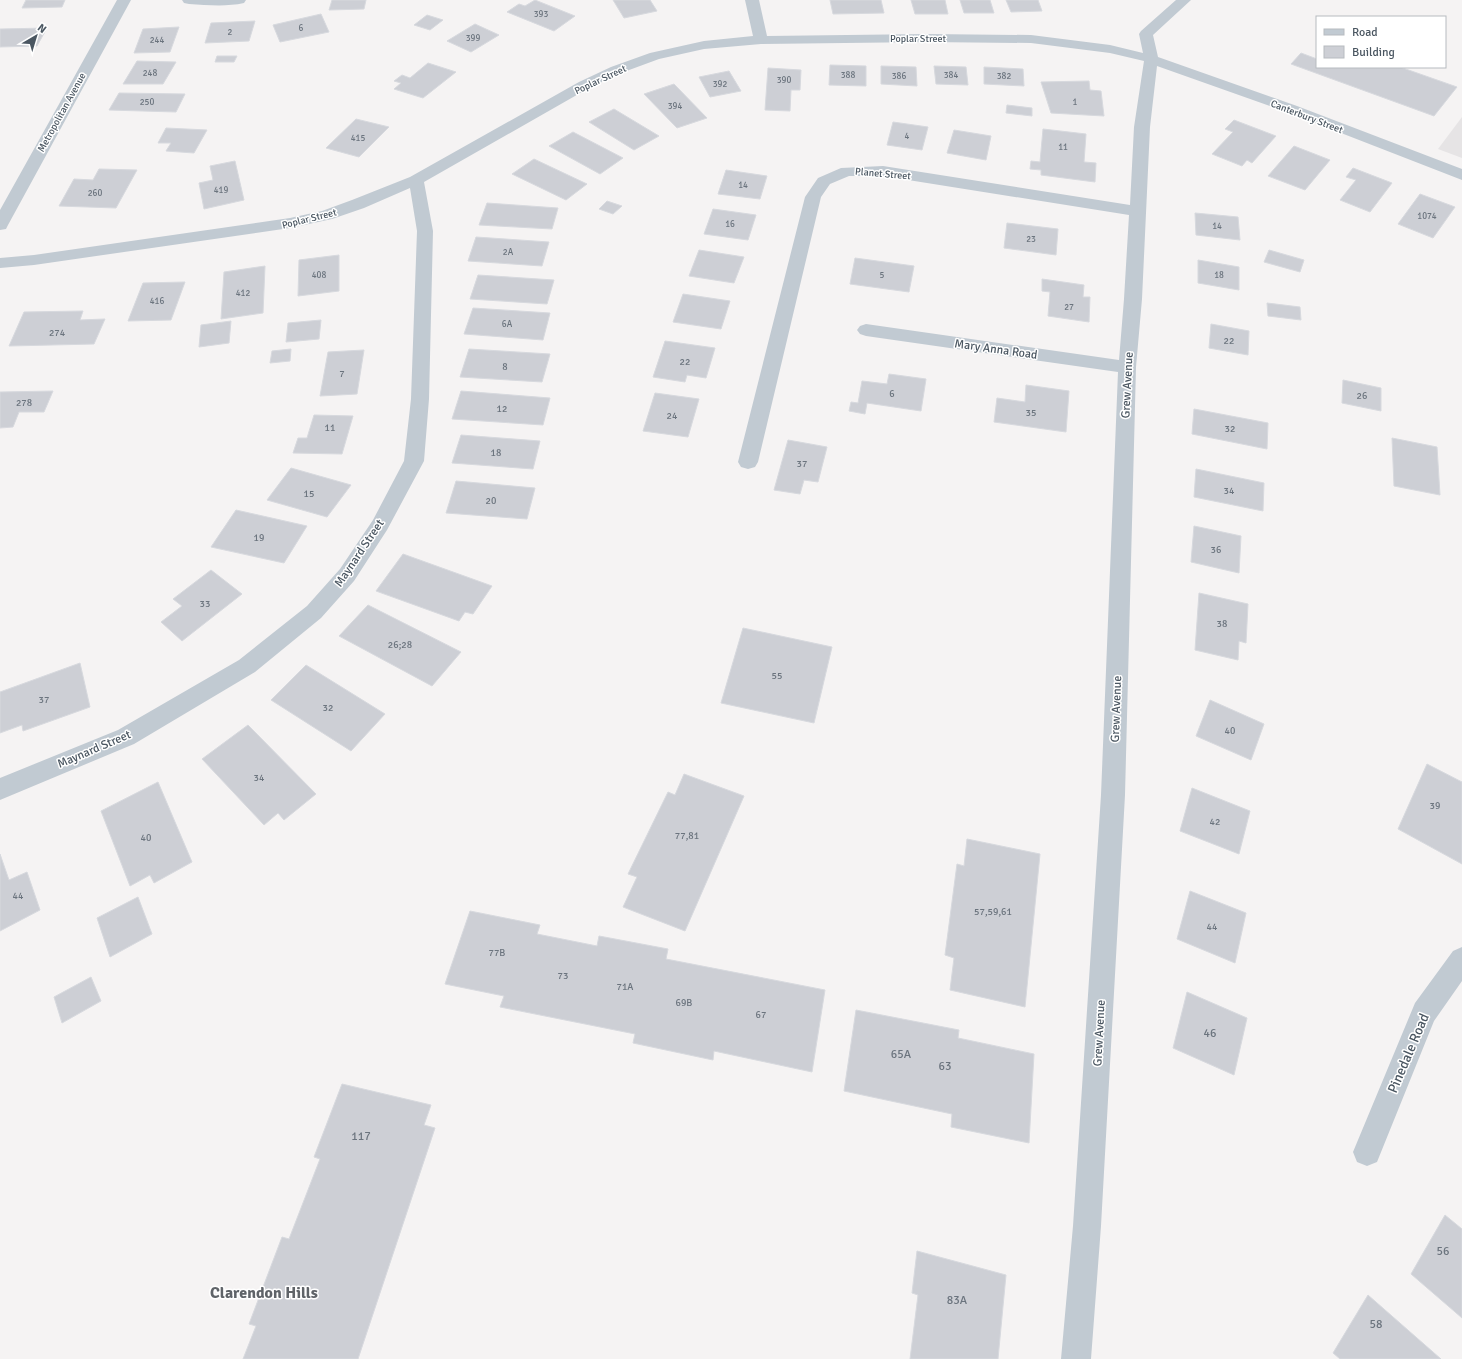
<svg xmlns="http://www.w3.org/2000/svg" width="1462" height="1359" viewBox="0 0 1462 1359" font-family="Signika,sans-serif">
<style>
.education{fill:#e6e4e5}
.building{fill:#cdcfd5;stroke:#d7d9de}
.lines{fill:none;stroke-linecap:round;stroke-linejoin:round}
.minor{fill:#c1cad2;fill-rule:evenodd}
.labels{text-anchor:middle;stroke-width:3;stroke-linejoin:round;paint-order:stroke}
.far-number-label{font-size:9px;fill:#6b747e}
.far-street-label{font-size:10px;fill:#4a5661;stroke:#fff}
.number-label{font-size:10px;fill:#6b747e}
.street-label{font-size:12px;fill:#4a5661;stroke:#fff}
.near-number-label{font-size:12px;fill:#6b747e}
.near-street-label{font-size:14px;fill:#4a5661;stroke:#fff}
.near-neighbourhood-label{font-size:16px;font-weight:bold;fill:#5f6368;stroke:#fff}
</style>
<rect width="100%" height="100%" fill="#f5f3f3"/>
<path class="education" d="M1462,117V158L1438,149Z"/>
<path class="building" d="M26,0H65L62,7L22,8Z
M332,0H366L364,9L329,10Z
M535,0L575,16L554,31L507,12L519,4L525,6Z
M613,0H650L657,11L624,18Z
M830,0H881L884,13L833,14Z
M911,0H945L948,14H915Z
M960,0H990L994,13H964Z
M1006,0H1038L1042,11L1011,12Z
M321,14L329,32L280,42L273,25Z
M427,15L443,20L430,30L414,25Z
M255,21L249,41L205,43L211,23Z
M475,24L499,35L471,52L447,41Z
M179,27L170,52L134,53L143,29Z
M47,28L37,46L0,47V29Z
M1301,53L1317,59V67H1400L1457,87L1434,116L1291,64Z
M217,56H237L234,62H215Z
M137,61L176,62L163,84H123Z
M428,63L456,72L423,98L394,89L401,83L394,81L402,75L410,78Z
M830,65L866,66V86L829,85Z
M881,66L916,67L917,86L881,84Z
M934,66L966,67L968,85L936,84Z
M984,67L1023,69L1024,86L984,84Z
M768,68L801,70L800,90H791L790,111L765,110Z
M729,71L741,91L710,97L699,77Z
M1089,81L1090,90L1101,91L1104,116L1051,113L1041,82Z
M674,84L707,118L677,128L644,94Z
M119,93L185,94L176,112L109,110Z
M1007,105L1032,108V116L1006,113Z
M614,109L659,136L634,150L589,122Z
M356,119L389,127L359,157L326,148Z
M1234,120L1276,136L1252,163L1247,160L1242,166L1212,154L1233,132L1225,129Z
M893,122L928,127L922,150L887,145Z
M166,128L207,130L194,153L166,151L171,143H158Z
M1043,129L1086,134L1084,162L1096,163L1095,182L1041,175V170L1030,169L1031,161L1040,162Z
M954,130L991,136L986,160L947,153Z
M573,132L623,158L600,174L549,146Z
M1294,146L1330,160L1305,190L1268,176Z
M534,159L587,184L566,200L512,174Z
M235,161L244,200L204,209L199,183L213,180L210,166Z
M1353,168L1392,183L1370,212L1340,200L1356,180L1346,177Z
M99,169L137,170L116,208L59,206L74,179L93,180Z
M726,170L767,176L760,199L718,194Z
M1420,194L1455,207L1433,238L1398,224Z
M607,201L622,206L613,214L599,209Z
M487,203L558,208L552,229L479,225Z
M713,209L756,215L748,240L704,234Z
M1195,213L1238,217L1240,240L1196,235Z
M1007,223L1058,229L1056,255L1004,248Z
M476,237L549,242L542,266L468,261Z
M699,250L744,257L734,283L689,276Z
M1269,250L1304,260L1300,272L1264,262Z
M339,255V291L298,296L299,260Z
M855,258L914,266L909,292L850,284Z
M1198,260L1239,267V290L1198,283Z
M265,266L263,313L221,319L224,272Z
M478,275L554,280L547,304L470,299Z
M1042,279L1084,285L1083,297H1090L1089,322L1048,316L1050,292L1042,291Z
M185,282L171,320L128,321L143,283Z
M683,294L730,301L721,329L673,322Z
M1267,303L1300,307L1301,320L1268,316Z
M473,308L550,313L543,340L464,334Z
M83,311L80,320L105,319L94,344L9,346L24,312Z
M321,320L319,339L286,342L288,323Z
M231,321L229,343L199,347L201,325Z
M1211,324L1249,331L1248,355L1209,348Z
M665,341L715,348L706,378L687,375L685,382L653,377Z
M291,349L290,361L270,363L272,351Z
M469,349L550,354L542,382L460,377Z
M364,350L357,394L320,396L328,352Z
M889,374L926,379L921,411L867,403L865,414L849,411L851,402L858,403L862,381L887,384Z
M1343,380L1381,388V411L1342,403Z
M1026,385L1069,391L1066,432L994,422L997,398L1025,402Z
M53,391L44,412H19L13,427L0,428V392Z
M461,391L550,398L543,425L452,419Z
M655,393L699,399L688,437L643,431Z
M1194,409L1268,423L1267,449L1192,434Z
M314,415L353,416L342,454L293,453L298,438H307Z
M461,435L540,441L533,469L452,463Z
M1392,438L1437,447L1440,495L1394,486Z
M788,440L827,447L818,482L804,480L800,494L774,490Z
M291,468L351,485L327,517L267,500Z
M1196,469L1264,483L1263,511L1194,497Z
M456,481L535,488L527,519L446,513Z
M236,510L307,526L284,563L211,547Z
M1194,526L1241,536L1239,573L1191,562Z
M403,554L492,586L473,614L465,612L459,621L376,591Z
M211,570L242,594L182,641L161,622L182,606L173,599Z
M1199,593L1248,604L1246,643L1239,641L1238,660L1195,650Z
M368,605L461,652L432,686L339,636Z
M743,628L832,647L814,723L721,703Z
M80,663L90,707L23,731L22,725L0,733V692Z
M306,665L385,714L351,751L271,700Z
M1210,700L1264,724L1251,760L1196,736Z
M248,725L316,794L284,820L278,813L264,825L202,759Z
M1427,764L1462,782V864L1398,829Z
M684,774L744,796L685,931L623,907L637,877L628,874L668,792L675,795Z
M158,782L192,862L154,883L150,875L130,886L101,811Z
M1192,788L1250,811L1239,854L1180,831Z
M967,839L1040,854L1025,1007L950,990L954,958L945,955L957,864L964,866Z
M0,854L9,880L27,872L40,910L0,931Z
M1190,891L1246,913L1235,963L1177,939Z
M138,897L152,934L110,957L97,918Z
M470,911L540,925L537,934L597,946L599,936L668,949L666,959L825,990L812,1072L714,1051L713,1060L633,1043L635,1034L500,1007L504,996L445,984Z
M91,977L101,1001L62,1023L54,997Z
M1187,992L1247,1018L1234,1075L1173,1048Z
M856,1010L959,1030L958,1038L1034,1054L1029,1143L951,1127L952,1114L844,1091Z
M342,1084L431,1105L424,1125L435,1128L358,1359H243L256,1326L249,1324L282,1237L289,1239L320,1159L314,1157Z
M1445,1215L1462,1229V1318L1411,1274Z
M917,1251L1006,1275L998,1359H910L918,1295L912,1293Z
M1368,1295L1441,1359H1340L1333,1353Z"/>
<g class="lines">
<path class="minor" d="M117,0H131L8,225L6,229L0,230V210Z
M182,0H246L244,3C226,7 207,5 189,4L184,3Z
M745,0H759L767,36L927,34L1031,35L1110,45L1143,53L1139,34L1141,31L1176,0H1191L1153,35L1158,57L1297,106L1462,169V180L1287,112L1157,66L1150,127L1142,299L1136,367L1125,795L1101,1226L1091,1359H1061L1073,1226L1101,795L1118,372L866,336L860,334L857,330L860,326L866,324L1119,360L1124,299L1129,215L883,176H849L830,184L821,197L758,462L755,467L748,469L741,467L738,462L805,197L818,178L841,168L883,166L1130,205L1134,127L1144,61L1110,53L1031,43L927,42L761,44L704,49L659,59L621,73L589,88L424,182L433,231L429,399L424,461L387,530L354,581L321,618L255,672L134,744L0,800V778L118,730L239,660L307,606L340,569L373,520L404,461L411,399L417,231L410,188L364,208L332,219L290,228L34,265L0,268V258L34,255L290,218L322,211L352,200L410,177L579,82L611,67L650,53L704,41L753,36Z
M1462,947V981L1434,1021L1377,1162L1367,1166L1357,1162L1353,1152L1415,1003L1453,951Z"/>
</g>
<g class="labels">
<g class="far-number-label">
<text x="541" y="17">393</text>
<text x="301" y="31">6</text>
<text x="230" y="35">2</text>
<text x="473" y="41">399</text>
<text x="157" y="43">244</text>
<text x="150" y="76">248</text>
<text x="848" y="78">388</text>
<text x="951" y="78">384</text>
<text x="899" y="79">386</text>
<text x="1004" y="79">382</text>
<text x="784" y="83">390</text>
<text x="720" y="87">392</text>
<text x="147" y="105">250</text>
<text x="1075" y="105">1</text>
<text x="675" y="109">394</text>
<text x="907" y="139">4</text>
<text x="358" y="141">415</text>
<text x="1063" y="150">11</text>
<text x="743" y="188">14</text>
<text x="221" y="193">419</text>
<text x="95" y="196">260</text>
<text x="1427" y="219">1074</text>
<text x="730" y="227">16</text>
<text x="1217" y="229">14</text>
<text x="1031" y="242">23</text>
<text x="508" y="255">2A</text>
<text x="319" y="278">408</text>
<text x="882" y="278">5</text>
<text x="1219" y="278">18</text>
<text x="243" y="296">412</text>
<text x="157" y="304">416</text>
<text x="1069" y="310">27</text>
<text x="507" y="327">6A</text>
</g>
<g class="far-street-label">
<text x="918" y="42">Poplar Street</text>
<text transform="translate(600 79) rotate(-25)" y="4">Poplar Street</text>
<text transform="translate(61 112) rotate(-61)" y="4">Metropolitan Avenue</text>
<text transform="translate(1307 116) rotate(21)" y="4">Canterbury Street</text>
<text transform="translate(883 173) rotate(5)" y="4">Planet Street</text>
<text transform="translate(309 218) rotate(-14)" y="4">Poplar Street</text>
</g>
<g class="number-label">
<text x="57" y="336">274</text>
<text x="1229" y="344">22</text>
<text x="685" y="365">22</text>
<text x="505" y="370">8</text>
<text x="342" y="377">7</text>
<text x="892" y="397">6</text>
<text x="1362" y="399">26</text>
<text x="24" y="406">278</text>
<text x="502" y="412">12</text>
<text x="1031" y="416">35</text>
<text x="672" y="419">24</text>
<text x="330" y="431">11</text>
<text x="1230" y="432">32</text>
<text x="496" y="456">18</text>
<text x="802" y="467">37</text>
<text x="1229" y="494">34</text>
<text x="309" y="497">15</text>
<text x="491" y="504">20</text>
<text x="259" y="541">19</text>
<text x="1216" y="553">36</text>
<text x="205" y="607">33</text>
<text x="1222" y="627">38</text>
<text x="400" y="648">26;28</text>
<text x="777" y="679">55</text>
<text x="44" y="703">37</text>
<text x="328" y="711">32</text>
<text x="1230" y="734">40</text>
<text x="259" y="781">34</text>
<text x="1435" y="809">39</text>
<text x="1215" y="825">42</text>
<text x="687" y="839">77,81</text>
<text x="146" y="841">40</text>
<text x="18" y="899">44</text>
<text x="993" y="915">57,59,61</text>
<text x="1212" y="930">44</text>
<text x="497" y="956">77B</text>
<text x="563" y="979">73</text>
<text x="625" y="990">71A</text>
<text x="684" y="1006">69B</text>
<text x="761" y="1018">67</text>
</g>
<g class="street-label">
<text transform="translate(996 349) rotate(8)" y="4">Mary Anna Road</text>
<text transform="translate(1127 385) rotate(-87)" y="4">Grew Avenue</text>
<text transform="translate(359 553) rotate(-56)" y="4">Maynard Street</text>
<text transform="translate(1116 709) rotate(-88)" y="4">Grew Avenue</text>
<text transform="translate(94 749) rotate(-23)" y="4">Maynard Street</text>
<text transform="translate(1099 1033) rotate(-87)" y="4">Grew Avenue</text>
</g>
<g class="near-number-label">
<text x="1210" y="1037">46</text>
<text x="901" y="1058">65A</text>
<text x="945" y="1070">63</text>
<text x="361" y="1140">117</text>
<text x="1443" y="1255">56</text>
<text x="957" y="1304">83A</text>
<text x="1376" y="1328">58</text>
</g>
<g class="near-street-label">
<text transform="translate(1408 1053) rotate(-67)" y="5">Pinedale Road</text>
</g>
<g class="near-neighbourhood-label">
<text x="264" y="1298">Clarendon Hills</text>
</g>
</g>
<rect x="1316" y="16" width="130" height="52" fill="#ffffff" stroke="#b7bbc0"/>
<rect x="1324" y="29" width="20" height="6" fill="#c1cad2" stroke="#b7bbc0"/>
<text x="1352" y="36" font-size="12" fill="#4a5661">Road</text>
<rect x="1324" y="46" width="20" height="12" fill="#cdcfd5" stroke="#b7bbc0"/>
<text x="1352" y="56" font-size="12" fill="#4a5661">Building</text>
<g transform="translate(36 36) rotate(38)" stroke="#ffffff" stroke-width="3" paint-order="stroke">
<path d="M0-3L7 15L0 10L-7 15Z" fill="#4a5661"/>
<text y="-6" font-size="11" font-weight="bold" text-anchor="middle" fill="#4a5661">N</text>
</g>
</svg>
